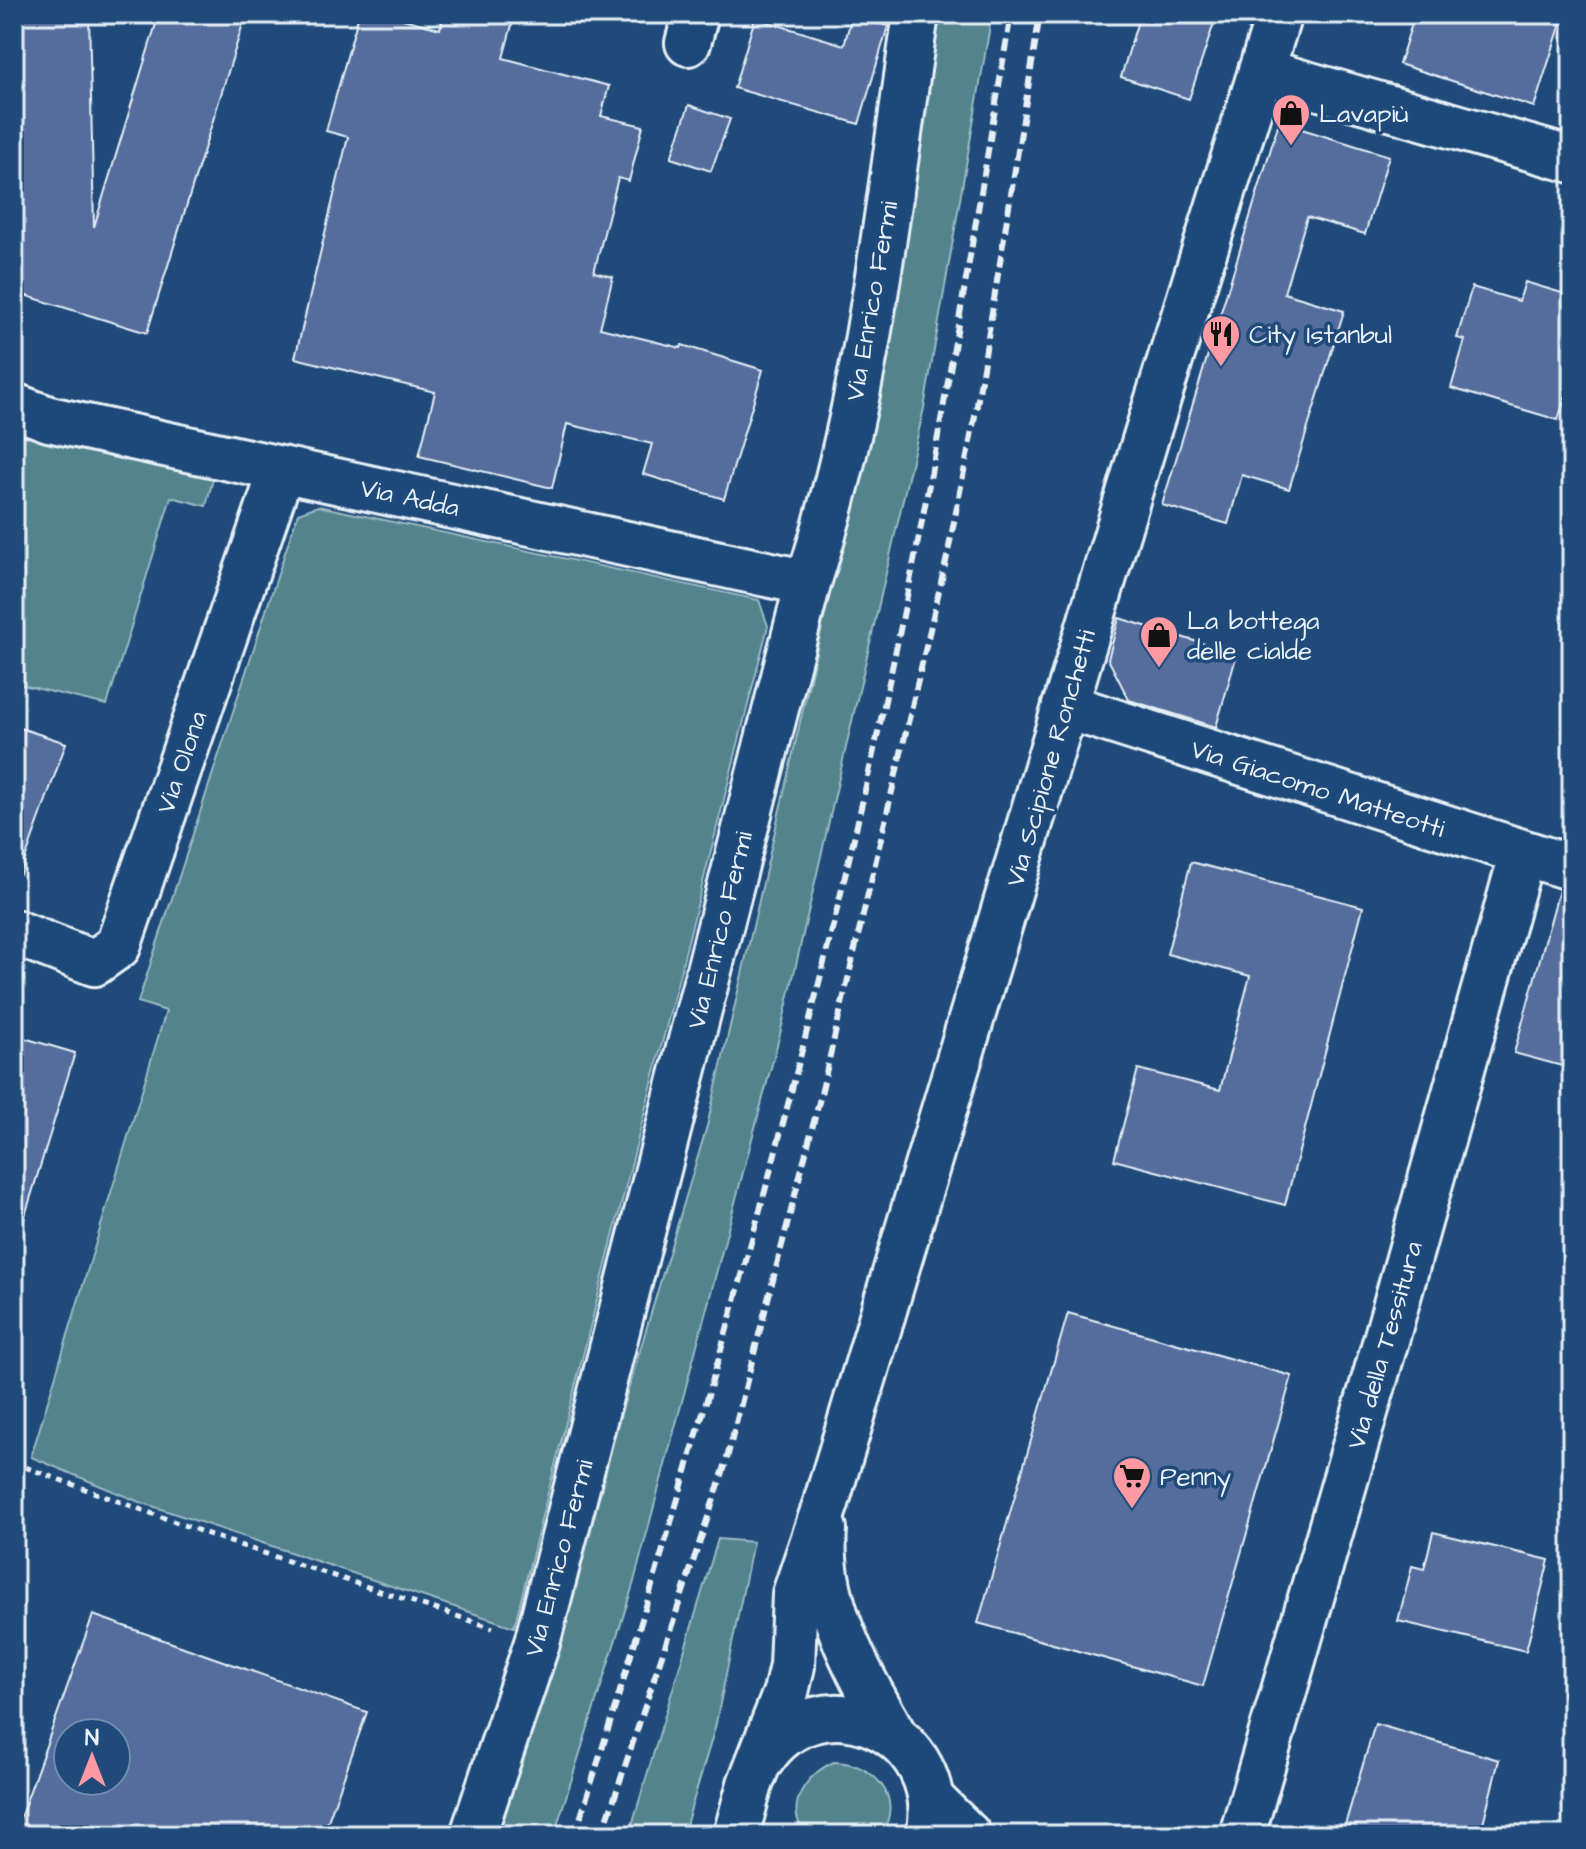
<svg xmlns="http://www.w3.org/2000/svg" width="1586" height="1849" viewBox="0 0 1586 1849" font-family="'Architects Daughter',sans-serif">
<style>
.green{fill:#52838d;stroke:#9dbac2;stroke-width:2}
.building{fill:#546d9d;stroke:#e8f1f8;stroke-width:2;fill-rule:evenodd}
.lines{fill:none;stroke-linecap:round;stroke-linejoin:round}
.minor-casing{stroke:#e8f1f8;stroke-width:50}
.secondary-casing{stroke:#e8f1f8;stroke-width:50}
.path{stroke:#e8f1f8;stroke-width:5;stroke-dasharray:6 6;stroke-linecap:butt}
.minor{stroke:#1f4a7a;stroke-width:44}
.secondary{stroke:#1f4a7a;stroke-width:44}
.rail{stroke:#e8f1f8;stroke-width:6;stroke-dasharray:12 6;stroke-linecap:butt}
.labels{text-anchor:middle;stroke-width:7;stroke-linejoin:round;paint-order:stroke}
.poi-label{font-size:26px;fill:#e8f1f8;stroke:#1f4a7a;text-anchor:start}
.street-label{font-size:26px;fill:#e8f1f8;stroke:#1f4a7a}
</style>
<rect width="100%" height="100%" fill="#1f4a7a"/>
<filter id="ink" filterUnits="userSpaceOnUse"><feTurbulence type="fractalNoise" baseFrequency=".0125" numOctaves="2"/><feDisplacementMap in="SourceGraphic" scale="16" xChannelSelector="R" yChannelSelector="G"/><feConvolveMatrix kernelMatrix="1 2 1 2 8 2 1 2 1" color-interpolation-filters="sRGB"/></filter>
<g filter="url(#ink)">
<path class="green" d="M935,14H992L924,408L781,1030L633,1585L554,1835H495L707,1126L887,345Z
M14,422L214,475L206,506L171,497L107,705L14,683Z
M318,506L759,600L768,626L514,1627L137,1501L31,1457L166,1011L138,1002L298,513Z
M718,1539L753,1542L715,1728L683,1835H629Z
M834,1762C872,1762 907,1798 880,1835H806C783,1806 806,1774 834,1762Z"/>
<path class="building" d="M14,14H89L94,227L159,14H246L147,333L14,292Z
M359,14H385L440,29L444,14H515L503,58L609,86L601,116L643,126L629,181L618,178L594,272L613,277L600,328L681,348L682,345L763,370L724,499L643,474L652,444L567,424L552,488L419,456L435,392L295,358L348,137L326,131Z
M1140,14H1217L1189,99L1121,77Z
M1415,14H1564L1534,107L1399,64Z
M852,16L888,26L859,124L734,88L755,18L844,45Z
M689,105L730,119L711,171L671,158Z
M1279,122L1389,156L1365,234L1307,217L1284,293L1344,311L1289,489L1242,475L1228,524L1162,505Z
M1525,282L1572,296V375L1558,420L1451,388L1465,340L1457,338L1472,287L1519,301Z
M1119,618L1237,654L1216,727L1129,700L1108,659Z
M14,726L66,743L20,874L14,873Z
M1191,862L1363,907L1285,1205L1114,1160L1138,1069L1220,1090L1250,976L1167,954Z
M1559,890L1572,892V1030L1562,1066L1514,1053Z
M14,1035L75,1053L23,1222L14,1220Z
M1068,1313L1292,1376L1203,1686L978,1623Z
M1433,1532L1549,1560L1526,1651L1398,1621L1412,1566L1424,1569Z
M93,1615L367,1712L323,1835H14ZM68,1733H116V1781H68Z
M1375,1724L1499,1760L1480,1835H1342Z"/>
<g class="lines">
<defs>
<path id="minor" d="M688,43L696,14
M1261,71L1572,160
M14,406L49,419L808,583
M1065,706L1572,868
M14,932L94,963L118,946L282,469
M932,1800L968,1835
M473,1835L537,1643L808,583C868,401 888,204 916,14
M1242,1835L1386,1340L1522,855"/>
<path id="secondary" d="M824,1529C818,1604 859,1673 894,1735
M761,1760C820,1671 951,1732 929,1835
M736,1835L750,1784L786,1692L792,1666L795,1594L826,1503L1146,437L1279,14"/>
</defs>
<use href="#minor" class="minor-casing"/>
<use href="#secondary" class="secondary-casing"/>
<path class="path" d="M14,1463L227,1541L493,1628"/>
<use href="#minor" class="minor"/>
<use href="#secondary" class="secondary"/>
<path class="rail" d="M575,1835C700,1440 814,1040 899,635C942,429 976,222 1011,14
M602,1835L725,1466L821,1094L947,557L976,411L1040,14"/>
</g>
</g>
<defs>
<symbol id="shop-pin" viewBox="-11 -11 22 30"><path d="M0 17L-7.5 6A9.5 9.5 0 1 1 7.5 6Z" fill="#ff9aa2" stroke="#1f4a7a"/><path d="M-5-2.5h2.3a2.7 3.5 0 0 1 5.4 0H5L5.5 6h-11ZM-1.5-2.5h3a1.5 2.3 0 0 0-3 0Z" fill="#111"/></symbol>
<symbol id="restaurant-pin" viewBox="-11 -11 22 30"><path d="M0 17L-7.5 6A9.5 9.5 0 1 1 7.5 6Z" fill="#ff9aa2" stroke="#1f4a7a"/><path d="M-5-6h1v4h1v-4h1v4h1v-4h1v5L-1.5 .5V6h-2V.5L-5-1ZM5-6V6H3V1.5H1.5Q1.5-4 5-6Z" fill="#111"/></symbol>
<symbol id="supermarket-pin" viewBox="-11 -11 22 30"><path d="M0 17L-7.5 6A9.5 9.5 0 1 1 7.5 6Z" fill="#ff9aa2" stroke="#1f4a7a"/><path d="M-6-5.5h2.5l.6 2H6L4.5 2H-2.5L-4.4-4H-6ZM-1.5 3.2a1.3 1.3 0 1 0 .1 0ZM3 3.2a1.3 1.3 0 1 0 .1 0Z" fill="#111"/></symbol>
</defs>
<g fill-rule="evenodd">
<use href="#shop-pin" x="1269" y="91" width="44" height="60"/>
<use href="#restaurant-pin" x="1199" y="312" width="44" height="60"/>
<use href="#shop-pin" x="1137" y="613" width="44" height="60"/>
<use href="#supermarket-pin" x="1110" y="1454" width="44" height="60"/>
</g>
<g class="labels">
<g class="poi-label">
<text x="1319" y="122">Lavapiù</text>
<text x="1249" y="343">City Istanbul</text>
<text x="1187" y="629">La bottega<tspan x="1187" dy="30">delle cialde</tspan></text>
<text x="1160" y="1485">Penny</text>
</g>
<g class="street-label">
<text transform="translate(871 301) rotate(-80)" y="9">Via Enrico Fermi</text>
<text transform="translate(410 497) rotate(12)" y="9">Via Adda</text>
<text transform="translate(1050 758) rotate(-74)" y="9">Via Scipione Ronchetti</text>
<text transform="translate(181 762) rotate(-71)" y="9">Via Olona</text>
<text transform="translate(1318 788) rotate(18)" y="9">Via Giacomo Matteotti</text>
<text transform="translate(719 930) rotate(-76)" y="9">Via Enrico Fermi</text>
<text transform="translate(1384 1345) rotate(-74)" y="9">Via della Tessitura</text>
<text transform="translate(558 1558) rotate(-75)" y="9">Via Enrico Fermi</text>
</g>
</g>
<rect width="1586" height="1849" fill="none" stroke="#1f4a7a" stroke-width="48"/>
<rect x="24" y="24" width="1538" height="1801" fill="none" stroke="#e8f1f8" stroke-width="3" filter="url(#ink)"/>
<g transform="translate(92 1757)"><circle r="38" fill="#1f4a7a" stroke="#6f8dac" stroke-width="2"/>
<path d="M0-6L14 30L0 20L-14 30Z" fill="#ff9aa2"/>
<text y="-12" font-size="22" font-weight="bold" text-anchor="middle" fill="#e8f1f8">N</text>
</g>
</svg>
